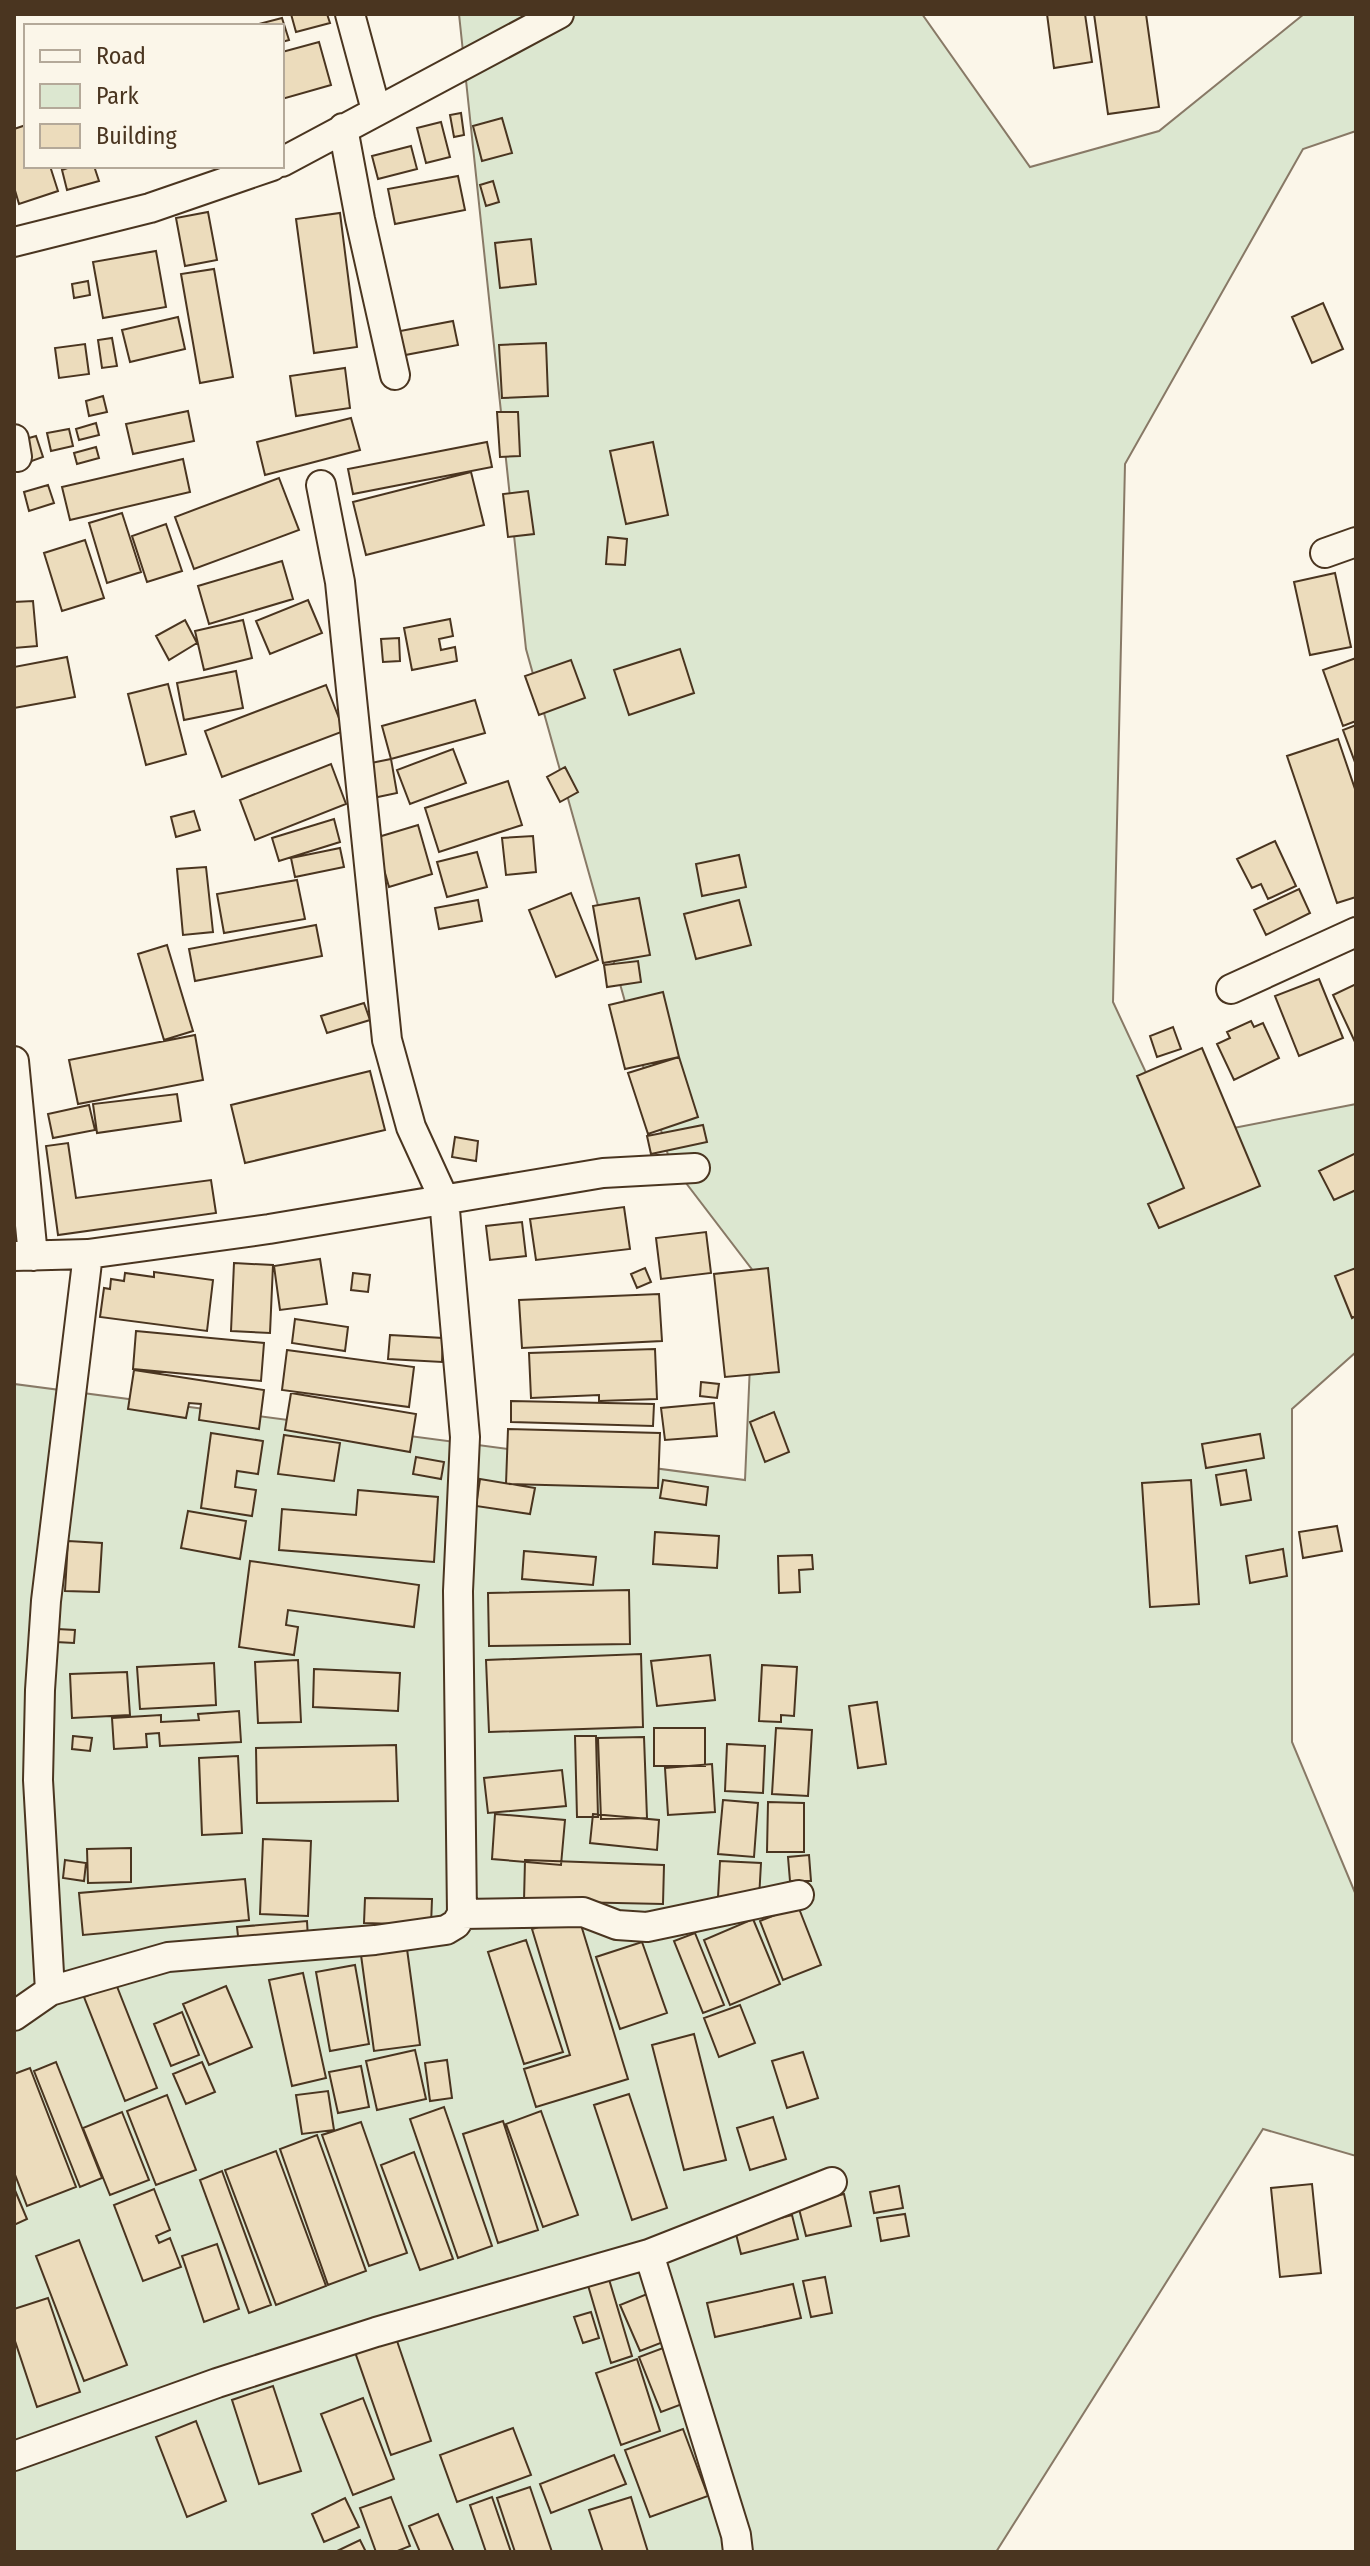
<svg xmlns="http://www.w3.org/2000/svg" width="1370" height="2566" viewBox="0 0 1370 2566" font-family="'Fira Sans Condensed',sans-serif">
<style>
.green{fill:#dce7d0;stroke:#887966;stroke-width:2}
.building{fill:#ecdcbc;stroke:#4a3520;stroke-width:2}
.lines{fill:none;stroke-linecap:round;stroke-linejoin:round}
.street-casing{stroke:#4a3520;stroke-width:32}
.street{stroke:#fbf6e9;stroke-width:28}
</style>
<rect width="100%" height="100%" fill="#fbf6e9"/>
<path class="green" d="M459,14H922L1030,167L1159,131L1304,14H1356V131L1303,149L1125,464L1113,1002L1177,1139L1356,1104V1352L1292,1409V1742L1356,1895V2156L1263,2129L996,2552H14V1384L745,1480L754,1272L670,1162L526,649Z"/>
<path class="building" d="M291,14H327L330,23L296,32Z
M1047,14H1085L1092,62L1054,68Z
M1094,14H1146L1159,107L1108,114Z
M282,18L289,40L282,42V26H251Z
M319,42L331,85L282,99V52Z
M461,113L464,135L454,137L450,115Z
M502,118L512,153L482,161L473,126Z
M441,122L450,157L426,163L417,128Z
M26,125V166H50L58,191L19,204L14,187V129Z
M411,146L417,169L378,179L372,156Z
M73,166H94L99,181L67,190L62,170Z
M458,176L465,210L395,224L388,189Z
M493,181L499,202L486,206L480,185Z
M208,212L217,260L185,266L176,218Z
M340,213L357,347L314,353L296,219Z
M531,239L536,284L500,288L495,243Z
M156,251L166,307L103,318L93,262Z
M214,269L233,377L200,383L181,274Z
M88,281L90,295L74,298L72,284Z
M1323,303L1343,349L1312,363L1292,317Z
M178,317L185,349L130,362L122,330Z
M453,321L458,345L400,356L395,332Z
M112,338L117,366L102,368L98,340Z
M546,343L548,396L502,398L499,345Z
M85,344L89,374L59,378L55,348Z
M345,368L350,408L296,416L290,376Z
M103,396L107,412L89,416L86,401Z
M188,411L194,441L133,454L126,424Z
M497,412H518L520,456L500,457Z
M351,418L360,450L265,475L257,442Z
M96,423L99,435L79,440L76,429Z
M69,429L73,446L51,451L47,433Z
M36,436L43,457L29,462L22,440Z
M487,442L492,467L353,494L348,469Z
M653,442L668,515L626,524L610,451Z
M96,447L99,458L77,464L74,453Z
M183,459L190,492L70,520L62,487Z
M471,472L484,525L366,555L353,502Z
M279,478L299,530L194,569L175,517Z
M48,485L54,503L29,511L24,492Z
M528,491L534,534L508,537L503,494Z
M122,513L141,572L107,583L89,523Z
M166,524L182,571L147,582L132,536Z
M608,537L627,539L625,565L606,564Z
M85,540L104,598L62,611L44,553Z
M282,561L293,599L209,624L198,586Z
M1335,573L1351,647L1310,655L1294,582Z
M308,600L322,633L270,654L256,621Z
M33,601L37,646L14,648V602Z
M450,619L453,636L439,639L441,650L455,647L457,661L412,670L404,628Z
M185,620L197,643L169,660L156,636Z
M243,620L252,658L204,670L195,631Z
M399,638L400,661L383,662L381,639Z
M680,649L694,693L629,715L614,670Z
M67,657L75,697L14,708V667Z
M1356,658V721L1343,726L1323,670Z
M571,660L585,698L539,715L525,676Z
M236,671L243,708L184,720L177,683Z
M168,684L186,754L146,765L128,694Z
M326,685L344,731L222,777L205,731Z
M475,700L485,733L391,759L382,726Z
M1356,725V765L1343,730Z
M1338,739L1356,792V897L1337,903L1287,756Z
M453,749L466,783L410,804L397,770Z
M391,759L397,793L373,798L366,764Z
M331,764L346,804L255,840L240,800Z
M565,767L578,792L560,802L547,777Z
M508,781L522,825L439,852L425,808Z
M194,811L200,830L176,837L171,817Z
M334,819L340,842L279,861L272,838Z
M418,825L432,874L389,887L375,838Z
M533,836L536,872L506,875L502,838Z
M1275,841L1296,886L1268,899L1261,884L1252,888L1237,859Z
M340,848L344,867L295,877L291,858Z
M477,852L487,887L447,897L437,862Z
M739,855L746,887L702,896L696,864Z
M206,867L213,932L183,935L177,869Z
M297,880L305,919L224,933L217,894Z
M1299,889L1310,913L1266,935L1254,910Z
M571,893L598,960L556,977L529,910Z
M639,898L650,955L603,963L593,906Z
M478,900L482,921L439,929L435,908Z
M739,900L751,945L696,959L684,914Z
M316,925L322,956L195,981L189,949Z
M167,945L193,1031L164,1040L138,954Z
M638,961L641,982L607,987L604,965Z
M1319,979L1343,1038L1299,1056L1275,996Z
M1356,984V1041L1355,1042L1333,995Z
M663,992L679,1057L625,1069L609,1005Z
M364,1003L370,1020L327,1033L321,1016Z
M1251,1021L1254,1027L1263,1023L1279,1058L1234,1080L1217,1044L1230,1038L1227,1032Z
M1173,1027L1181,1049L1157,1057L1150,1036Z
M195,1035L203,1080L78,1104L69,1060Z
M1202,1048L1260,1186L1159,1228L1148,1204L1184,1188L1137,1076Z
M679,1057L698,1117L648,1134L628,1073Z
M370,1071L385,1130L245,1163L231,1105Z
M177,1094L181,1121L97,1133L93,1104Z
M89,1105L95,1130L53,1138L48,1114Z
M703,1125L707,1142L651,1154L647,1136Z
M455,1137L478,1141L476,1161L452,1157Z
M68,1143L76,1198L211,1180L216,1213L58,1235L46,1146Z
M1356,1153V1190L1334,1200L1319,1171Z
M624,1207L630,1249L536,1260L530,1219Z
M522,1222L526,1256L490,1260L486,1226Z
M706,1232L711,1273L661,1279L656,1238Z
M320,1259L327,1304L280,1310L274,1266Z
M234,1263L273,1265L270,1333L231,1331Z
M645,1268L651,1282L637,1288L631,1274Z
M768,1268L779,1372L725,1377L714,1274Z
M1356,1268V1316L1352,1318L1335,1276Z
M154,1272L213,1280L207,1331L100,1317L104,1288L110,1289L111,1279L124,1281L125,1273L154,1277Z
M353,1273L370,1275L368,1292L351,1290Z
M659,1294L662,1341L522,1348L519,1300Z
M295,1319L348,1327L345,1351L292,1343Z
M136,1331L264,1343L261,1381L133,1369Z
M390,1335L443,1338L442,1362L388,1359Z
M655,1349L657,1399L599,1401V1395L531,1398L529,1353Z
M287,1350L414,1367L409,1407L282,1390Z
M134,1370L264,1390L259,1429L199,1420L201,1404L189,1403L186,1418L128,1409Z
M701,1382L719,1384L717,1398L700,1396Z
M291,1393L416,1414L410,1452L285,1430Z
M511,1401L654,1404L653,1426L511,1422Z
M714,1403L717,1436L665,1440L661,1408Z
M774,1412L789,1452L765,1462L750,1422Z
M508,1429L660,1433L658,1488L506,1484Z
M211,1433L263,1441L258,1474L237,1471L235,1487L256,1490L252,1516L201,1508Z
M1260,1434L1264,1458L1206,1468L1202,1444Z
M284,1435L340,1443L334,1481L278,1474Z
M416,1457L444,1462L441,1479L413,1474Z
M1246,1470L1251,1500L1221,1505L1216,1475Z
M480,1479L535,1488L530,1514L476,1506Z
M663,1480L708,1487L706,1505L660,1498Z
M1191,1480L1199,1604L1150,1607L1142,1483Z
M358,1490L438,1497L434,1562L279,1550L282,1509L356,1515Z
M188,1511L246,1521L240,1559L181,1548Z
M1337,1526L1342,1551L1303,1558L1299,1532Z
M655,1532L719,1536L717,1568L653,1564Z
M68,1541L102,1543L99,1592L65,1591Z
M1283,1549L1287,1576L1250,1583L1246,1556Z
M524,1551L596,1557L593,1585L522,1579Z
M812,1555L813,1569L799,1570L800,1592L779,1593L778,1556Z
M250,1561L419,1585L414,1627L288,1610L286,1625L298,1627L294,1655L239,1647Z
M629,1590L630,1644L489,1646L488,1593Z
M57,1629L75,1630L74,1643L56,1642Z
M641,1654L643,1727L489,1732L486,1660Z
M710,1655L715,1700L657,1706L651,1661Z
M298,1660L301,1722L258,1723L255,1662Z
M214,1663L216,1705L140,1709L137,1667Z
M762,1665L797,1667L794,1716L781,1715V1722L759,1721Z
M314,1669L400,1673L398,1711L313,1707Z
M127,1672L130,1715L72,1718L70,1674Z
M877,1702L886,1764L858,1768L849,1706Z
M239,1711L241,1742L160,1746L159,1733L146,1734L147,1747L114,1749L112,1718L161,1715V1722L199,1720L198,1714Z
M654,1728H705V1766H654Z
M776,1728L812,1730L808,1796L772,1794Z
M73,1736L92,1738L90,1751L72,1749Z
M575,1736H596L598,1817H577Z
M644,1737L647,1818L601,1819L598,1738Z
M727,1744L765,1746L763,1793L725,1791Z
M396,1745L398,1801L257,1803L256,1748Z
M238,1756L242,1833L202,1835L199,1758Z
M712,1764L715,1812L668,1815L665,1768Z
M562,1770L566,1806L488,1813L484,1778Z
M723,1800L758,1803L754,1857L718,1854Z
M768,1802L804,1803V1852H767Z
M495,1814L565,1820L561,1865L492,1859Z
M593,1814L659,1820L657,1850L590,1843Z
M263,1839L311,1841L308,1916L260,1914Z
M131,1848V1882L88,1883L87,1849Z
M809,1855L811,1881H790L788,1857Z
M65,1860L86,1863L84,1881L63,1878Z
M525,1860L664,1865L663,1904L524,1901Z
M720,1861L761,1863L759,1899L718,1897Z
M245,1879L249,1920L83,1935L79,1893Z
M365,1898L432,1899L431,1925L364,1923Z
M798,1906L821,1965L783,1980L760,1921Z
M578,1915L628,2079L536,2107L524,2069L570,2055L532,1929Z
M753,1919L780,1984L730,2005L704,1940Z
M307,1921L308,1939L239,1945L237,1927Z
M695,1933L724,2005L703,2013L674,1941Z
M526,1940L563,2052L524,2064L488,1952Z
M642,1942L667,2013L620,2029L596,1957Z
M407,1949L420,2045L374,2051L361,1955Z
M355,1965L369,2044L330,2051L316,1972Z
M303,1973L326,2078L292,2086L269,1980Z
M116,1984L157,2088L125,2101L84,1997Z
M226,1986L252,2047L209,2065L183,2004Z
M740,2005L755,2043L719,2057L704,2018Z
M182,2012L199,2055L171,2066L154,2024Z
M694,2034L726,2160L684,2170L652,2045Z
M415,2050L426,2099L377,2110L366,2061Z
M803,2052L818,2098L787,2108L772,2061Z
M447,2060L452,2098L430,2101L425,2063Z
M56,2062L102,2178L80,2187L34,2071Z
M202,2062L215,2092L186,2104L173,2074Z
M361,2066L369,2107L338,2113L329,2072Z
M30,2068L76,2187L27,2206L14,2172V2074Z
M328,2091L334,2130L302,2134L296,2095Z
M629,2094L667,2208L632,2220L594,2105Z
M167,2095L196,2170L156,2185L127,2111Z
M444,2107L492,2246L458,2258L410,2119Z
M541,2111L578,2215L543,2227L506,2124Z
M122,2112L149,2180L110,2195L83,2128Z
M773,2117L786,2159L750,2170L737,2128Z
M503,2121L538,2230L498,2243L463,2134Z
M361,2122L407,2253L369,2266L322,2135Z
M317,2135L366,2271L328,2285L280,2149Z
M276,2151L326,2286L276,2305L225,2170Z
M414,2152L453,2259L420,2270L381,2165Z
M222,2171L271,2305L249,2313L200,2180Z
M1312,2184L1321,2273L1280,2277L1271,2188Z
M899,2186L903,2208L874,2213L870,2192Z
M14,2188L27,2219L14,2225Z
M154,2189L170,2230L156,2236L159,2243L170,2238L181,2267L143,2281L114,2205Z
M844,2194L851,2226L806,2236L798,2205Z
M905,2214L909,2236L881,2241L877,2218Z
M792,2215L798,2239L741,2254L735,2230Z
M79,2240L127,2365L84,2381L36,2256Z
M217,2244L239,2309L204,2322L182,2256Z
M608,2276L632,2356L611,2363L587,2282Z
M825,2277L832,2313L811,2317L803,2281Z
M793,2284L801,2318L715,2337L707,2303Z
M652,2292L671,2339L640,2351L620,2305Z
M48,2298L80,2392L37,2407L14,2338V2309Z
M591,2312L599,2338L583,2343L574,2317Z
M396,2338L431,2441L391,2455L355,2352Z
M663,2348L685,2403L661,2412L639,2357Z
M637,2359L660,2431L621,2445L596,2373Z
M273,2386L301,2471L259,2484L232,2400Z
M363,2398L394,2479L353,2495L321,2414Z
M196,2421L226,2501L187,2517L156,2437Z
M513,2428L531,2475L457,2502L440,2455Z
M683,2429L708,2496L650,2517L625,2450Z
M614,2455L626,2484L551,2513L540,2484Z
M530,2487L552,2552H515L497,2498Z
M391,2497L410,2546L395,2552H376L360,2508Z
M492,2497L511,2552H486L470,2505Z
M631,2497L648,2552H603L589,2510Z
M345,2498L359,2527L324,2542L312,2514Z
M438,2514L454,2552H420L409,2526Z
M360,2540L366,2552H335Z"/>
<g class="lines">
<defs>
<path id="street" d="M350,14L376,110
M343,128L360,219L395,375
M282,162L559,14
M14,242L150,208L272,166
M14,439L17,457
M1325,553L1356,542
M1231,989L1356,932
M14,1061L33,1256
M14,1256L88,1254L269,1229L603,1173L695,1168
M462,1914L583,1912L617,1925L647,1927L799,1895
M50,1991L168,1957L375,1940L446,1930L456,1924L462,1914L458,1591L465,1437L444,1199L411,1127L387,1040L340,582L321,485
M14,2016L50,1991L38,1780L40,1690L46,1601L88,1254
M649,2254L736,2535L738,2552
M14,2456L217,2383L376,2332L649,2254L832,2182"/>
</defs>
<use href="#street" class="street-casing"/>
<use href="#street" class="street"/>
</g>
<rect width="1370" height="2566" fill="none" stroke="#4a3520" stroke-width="32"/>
<rect x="24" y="24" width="260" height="144" fill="#fbf6e9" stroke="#b4a999" stroke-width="2"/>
<rect x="40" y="50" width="40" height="12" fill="#fbf6e9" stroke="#b4a999" stroke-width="2"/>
<text x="96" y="64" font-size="24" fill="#4a3520">Road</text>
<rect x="40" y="84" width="40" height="24" fill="#dce7d0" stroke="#b4a999" stroke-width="2"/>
<text x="96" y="104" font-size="24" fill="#4a3520">Park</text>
<rect x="40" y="124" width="40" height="24" fill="#ecdcbc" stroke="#b4a999" stroke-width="2"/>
<text x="96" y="144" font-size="24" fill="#4a3520">Building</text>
</svg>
